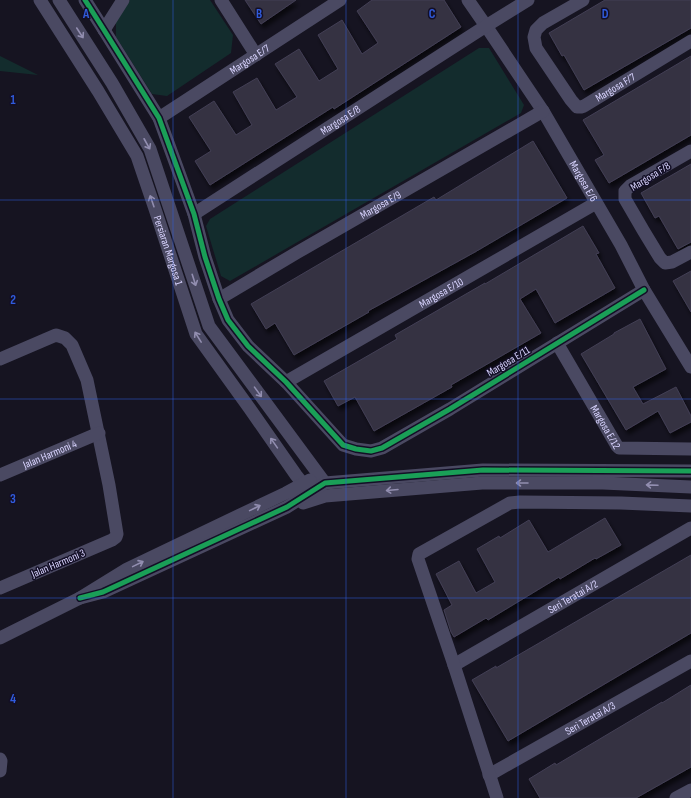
<svg xmlns="http://www.w3.org/2000/svg" width="691" height="798" viewBox="0 0 691 798" font-family="'Sofia Sans Condensed',sans-serif">
<style>
.green{fill:#132c2d}
.building{fill:#343243;stroke:#433f54;filter:url(#shadow)}
.lines{fill:none;stroke-linecap:round;stroke-linejoin:round}
.minor{stroke:#4a4962;stroke-width:13}
.cycleway-casing{stroke:#130f26;stroke-width:8}
.cycleway{stroke:#1a9f57;stroke-width:5}
.oneway{stroke:#928eb0}
.grid{fill:none;stroke:#305bdc;stroke-width:1;stroke-opacity:0.55}
.labels{text-anchor:middle;stroke-width:3;stroke-linejoin:round;paint-order:stroke}
.street-label{font-size:11px;fill:#d9d4ff;stroke:#130f26}
.grid-label{font-size:13px;text-anchor:middle;font-weight:bold;fill:#305bdc;stroke:#130f26;stroke-width:3;stroke-linejoin:round;paint-order:stroke}
</style>
<defs>
<filter id="shadow"><feDropShadow dx="2.5" dy="4.5" stdDeviation="2" flood-color="#0009"/></filter>
</defs>
<rect width="100%" height="100%" fill="#161421"/>
<path class="green" d="M130,0H210L233,35L231,53L167,96L152,94L116,37V22Z
M479,48H489L524,105L521,113L230,281L221,276L206,226L210,219Z
M0,56L38,75L0,71Z"/>
<path class="building" d="M245,0H296L261,24Z
M372,0H444L461,27L334,109L333,107L210,185L195,161L211,151L189,117L214,101L236,135L252,125L233,92L257,78L276,110L297,97L275,64L299,49L319,81L338,69L318,35L342,20L362,54L378,43L357,11Z
M605,0H691V28L584,90L564,55L562,56L549,33Z
M691,56V135L609,183L595,160L604,155L583,120Z
M533,141L567,198L475,252L368,311L369,312L294,355L275,323L266,329L251,304L434,197L436,200Z
M691,164V242L678,249L659,216L655,218L641,193Z
M583,226L599,253L596,254L615,288L555,323L536,289L520,299L541,333L451,385L452,387L374,431L355,397L338,406L324,381L397,339L395,335L485,283V284Z
M691,271V312L673,281Z
M640,319L666,369L633,387L643,404L676,387L691,416V422L670,433L658,411L626,430L581,354L614,334V333Z
M605,518L621,545L596,559L595,558L560,579L559,577L488,620L486,618L454,637L451,632L444,610L452,605L436,574L459,561L476,593L495,582L477,549L499,536L500,538L529,520L548,552Z
M691,555V633L508,741L472,680L496,666V668Z
M691,685V767L636,798H540L529,779L555,763L556,765L662,702V703Z"/>
<g class="lines">
<g class="minor">
<path id="s1" d="M40,0L98,91L137,156L155,209L196,334L250,409L296,475L310,493"/>
<path d="M59,0L112,83L150,149L209,326L325,483"/>
<path d="M85,0L104,30L159,118L194,214L205,257L219,299L228,320L248,346L286,382L343,445L356,449L371,451L382,448L450,409L644,290"/>
<path d="M221,0L256,55"/>
<path id="s2" d="M468,0L486,26L543,111L621,245L644,290L691,367"/>
<path id="s3" d="M583,0L543,23L536,30L534,37L536,48L571,100L577,107H581L584,106L691,41"/>
<path d="M104,30L123,0"/>
<path id="s4" d="M159,118L340,0"/>
<path d="M691,151L630,186L625,191V199L643,230L660,258L665,263L672,262L691,252"/>
<path id="s5" d="M194,214L486,26L528,0"/>
<path id="s6" d="M219,299L298,252L543,111"/>
<path id="s7" d="M557,343L617,446L619,448L691,449"/>
<path d="M0,359L56,335L65,338L72,345L87,380L109,485L117,534L116,537L112,540L0,588"/>
<path id="s8" d="M286,382L596,203"/>
<path id="s9" d="M0,475L99,433"/>
<path d="M303,503L325,496L482,483H603L691,487"/>
<path d="M80,598L103,592L287,507L325,483L483,470L691,471"/>
<path d="M0,638L80,598L127,569L286,493L310,480"/>
<path id="s10" d="M454,665L691,528"/>
<path d="M0,759L1,761L0,771"/>
<path id="s11" d="M489,775L691,661"/>
<path d="M497,798L454,665L418,559L419,554L510,503L520,502L621,503L691,506"/>
<path d="M676,798L691,790"/>
</g>
<defs>
<path id="cycleway" d="M85,0L104,30L159,118L194,214L205,257L219,299L228,320L248,346L286,382L343,445L356,449L371,451L382,448L450,409L644,290
M80,598L103,592L287,507L325,483L483,470L691,471"/>
</defs>
<use href="#cycleway" class="cycleway-casing"/>
<use href="#cycleway" class="cycleway"/>
</g>
<defs><path id="oneway-shaft" d="M-6 0H5M1.5-3L5.5 0L1.5 3" fill="none" stroke-width="1.6" stroke-linecap="round" stroke-linejoin="round"/></defs>
<g class="oneway">
<use href="#oneway-shaft" transform="translate(80 33) rotate(57)"/>
<use href="#oneway-shaft" transform="translate(147 144) rotate(61)"/>
<use href="#oneway-shaft" transform="translate(152 201) rotate(-109)"/>
<use href="#oneway-shaft" transform="translate(194 280) rotate(72)"/>
<use href="#oneway-shaft" transform="translate(198 337) rotate(-122)"/>
<use href="#oneway-shaft" transform="translate(258 392) rotate(54)"/>
<use href="#oneway-shaft" transform="translate(274 443) rotate(-125)"/>
<use href="#oneway-shaft" transform="translate(522 483) rotate(-180)"/>
<use href="#oneway-shaft" transform="translate(652 485) rotate(-178)"/>
<use href="#oneway-shaft" transform="translate(392 490) rotate(175)"/>
<use href="#oneway-shaft" transform="translate(255 508) rotate(-26)"/>
<use href="#oneway-shaft" transform="translate(138 564) rotate(-26)"/>
</g>
<path class="grid" d="M173,0V798M346,0V798M518,0V798M0,200H691M0,399H691M0,598H691"/>
<g class="labels">
<g class="street-label">
<text dy="4" stroke="none"><textPath href="#s4" startOffset="108">Margosa E/7</textPath></text>
<text dy="4" stroke="none"><textPath href="#s3" startOffset="190">Margosa F/7</textPath></text>
<text dy="4" stroke="none"><textPath href="#s5" startOffset="174">Margosa E/8</textPath></text>
<text transform="translate(650 176) rotate(-32)" y="4">Margosa F/8</text>
<text dy="4" stroke="none"><textPath href="#s2" startOffset="215">Margosa E/6</textPath></text>
<text dy="4" stroke="none"><textPath href="#s6" startOffset="187">Margosa E/9</textPath></text>
<text dy="4" stroke="none"><textPath href="#s1" startOffset="283">Persiaran Margosa 1</textPath></text>
<text dy="4" stroke="none"><textPath href="#s8" startOffset="179">Margosa E/10</textPath></text>
<text transform="translate(508 361) rotate(-31)" y="4">Margosa E/11</text>
<text dy="4" stroke="none"><textPath href="#s7" startOffset="97">Margosa E/12</textPath></text>
<text dy="4" stroke="none"><textPath href="#s9" startOffset="54">Jalan Harmoni 4</textPath></text>
<text transform="translate(58 563) rotate(-23)" y="4">Jalan Harmoni 3</text>
<text dy="4" stroke="none"><textPath href="#s10" startOffset="137">Seri Teratai A/2</textPath></text>
<text dy="4" stroke="none"><textPath href="#s11" startOffset="116">Seri Teratai A/3</textPath></text>
</g>
</g>
<g class="grid-label">
<text x="86" y="18">A</text>
<text x="259" y="18">B</text>
<text x="432" y="18">C</text>
<text x="605" y="18">D</text>
<text x="13" y="104">1</text>
<text x="13" y="304">2</text>
<text x="13" y="503">3</text>
<text x="13" y="703">4</text>
</g>
</svg>
